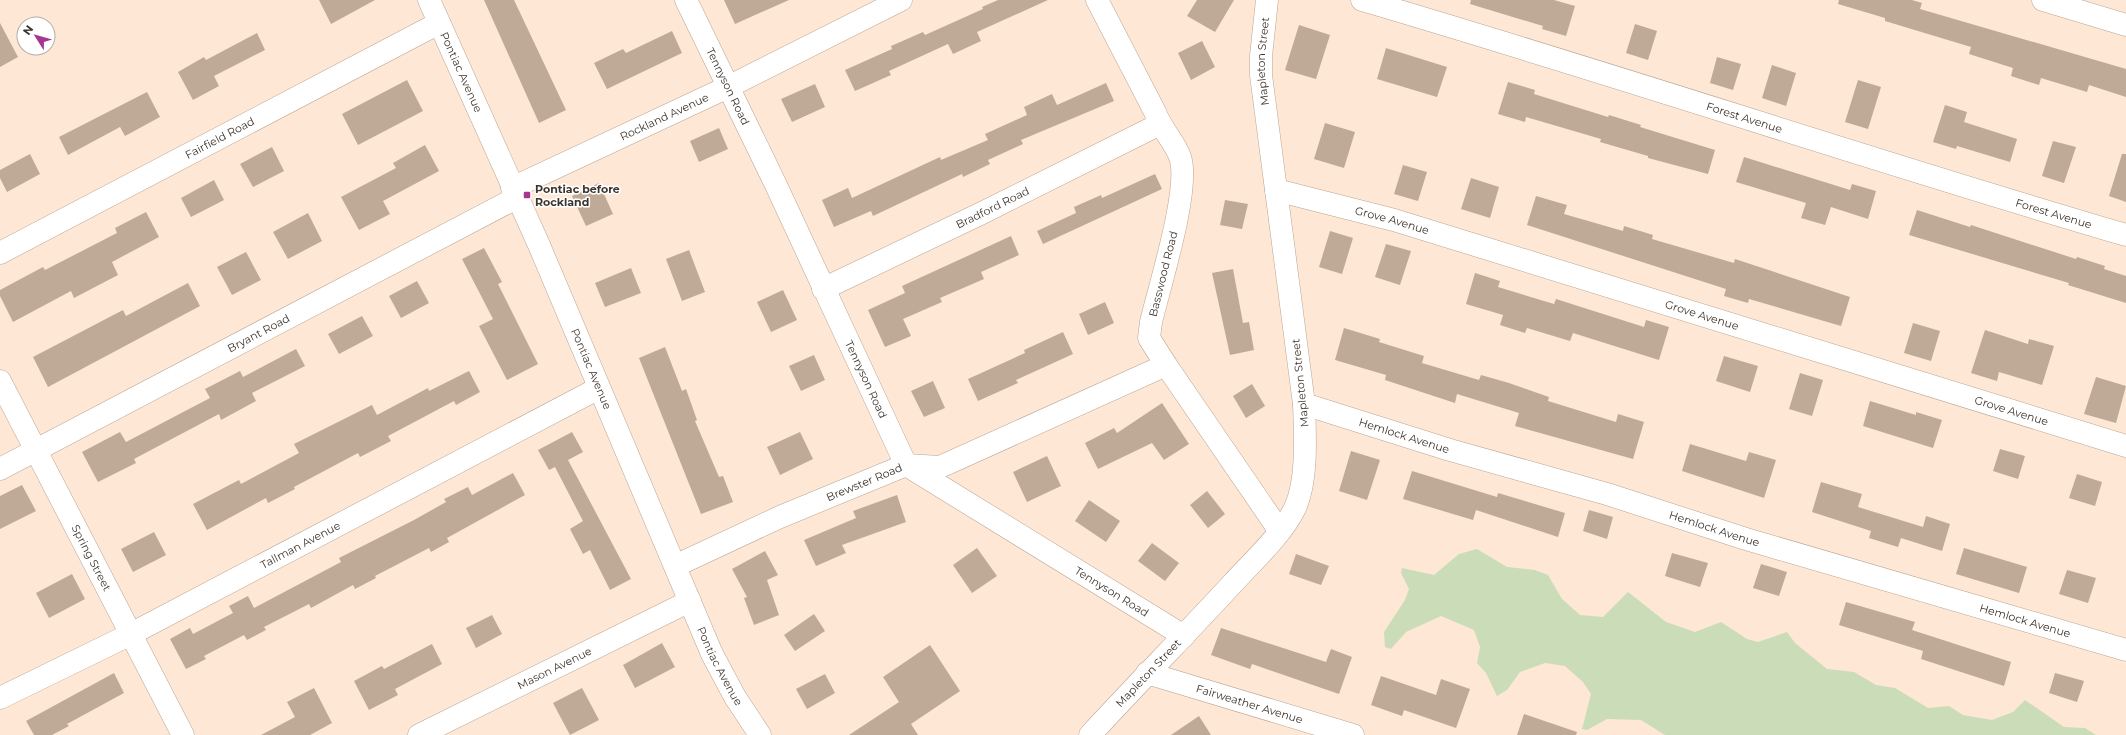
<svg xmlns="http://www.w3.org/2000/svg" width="2126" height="735" viewBox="0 0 2126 735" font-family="Montserrat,sans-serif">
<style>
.green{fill:#cbdcb8}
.building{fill:#bfaa98}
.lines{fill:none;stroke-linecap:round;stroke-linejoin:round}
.street-casing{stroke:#baa593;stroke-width:23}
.secondary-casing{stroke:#baa593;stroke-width:23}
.street{stroke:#fff;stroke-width:22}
.secondary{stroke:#fff;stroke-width:22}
.poi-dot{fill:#a73691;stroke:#fff;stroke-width:1.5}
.labels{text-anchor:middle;stroke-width:3;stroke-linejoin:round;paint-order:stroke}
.street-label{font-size:11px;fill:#3d342d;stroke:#fff}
.poi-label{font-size:11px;font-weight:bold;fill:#3d342d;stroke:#fff;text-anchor:start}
</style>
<rect width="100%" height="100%" fill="#fee7d4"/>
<path class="green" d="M1477,549L1507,567L1535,570L1548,575L1562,599L1580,615L1603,617L1628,592L1666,622L1695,632L1721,622L1747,639L1758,642L1787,632L1795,643L1827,669L1854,672L1876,685L1895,688L1928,708L1949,706L1963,715L1992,720L2013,712L2025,700L2064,727L2085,728L2096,735H1665L1641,720L1607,719L1587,730L1582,729L1591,694L1583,682L1565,666L1545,663L1520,672L1507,690L1497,696L1486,673L1477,663L1480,647L1474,630L1441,616L1406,632L1391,649L1385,647L1384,632L1405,600L1409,589L1401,573L1402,568L1434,575L1459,554Z"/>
<path class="building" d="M319,0H375L331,24Z
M484,0H514L566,110L539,123Z
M724,0H789L735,24Z
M998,0H1048L977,32L981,41L953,54L948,44L889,71L891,75L855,91L845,70L892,49L891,46L923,32L925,35L983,9L982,7Z
M1197,0H1234L1215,32L1187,16Z
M1471,0H1554L1575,6L1566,36L1542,29L1543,26L1470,4Z
M1839,0H1912L1922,3L1920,9L2126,69V97L2089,85L2087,92L2041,78L2039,85L2011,76L2013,68L1969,54L1971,47L1885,21V18L1838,4Z
M0,23L18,57L0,67Z
M1635,24L1657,31L1648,60L1626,53Z
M1299,25L1330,35L1316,79L1285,70Z
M672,31L682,53L607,89L594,63L623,49L626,53Z
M257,33L265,50L214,76L219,86L193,100L178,72L204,57L206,60Z
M1202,41L1215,67L1191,80L1178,53Z
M1386,48L1447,67L1437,97L1377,79Z
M1717,57L1741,64L1733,90L1710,83Z
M1772,65L1796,73L1786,106L1762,98Z
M407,80L423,111L358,145L342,114Z
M1858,80L1881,87L1868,129L1845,122Z
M1508,82L1535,90L1534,94L1608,117L1609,115L1641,125L1640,127L1715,150L1708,174L1648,158V156L1600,142L1601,139L1526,117L1525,122L1498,114Z
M1106,83L1114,101L1021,140L1023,144L988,160L990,164L963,177L962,174L873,216L871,211L834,227L822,200L848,188L852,198L940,157L941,160L988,140L985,134L1027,115L1024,107L1052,94L1057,105Z
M815,84L825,107L792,122L781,99Z
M147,92L160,117L125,136L120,127L68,155L59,137Z
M1945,105L1967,112L1964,122L2017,139L2010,162L1957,146L1956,149L1933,142Z
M1325,123L1355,132L1344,168L1314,159Z
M719,128L728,149L699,162L690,141Z
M2053,141L2076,147L2064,183L2042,176Z
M425,145L439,171L383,201L390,214L359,230L341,197L396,168L393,163Z
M272,147L284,171L253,187L240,164Z
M30,154L40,174L7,192L0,178V170Z
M2122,154H2126V202L2109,196Z
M1744,157L1850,190L1852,184L1876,191L1868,219L1831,207L1825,225L1801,218L1806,203L1736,182Z
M1403,165L1427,172L1418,201L1394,194Z
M1155,174L1162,189L1043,244L1037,231L1076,213L1074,207L1101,195L1102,198Z
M1471,178L1499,187L1490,218L1461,209Z
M214,180L224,200L191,217L181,198Z
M599,183L613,214L586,226L572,196Z
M1536,196L1567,205L1564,214L1623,231L1624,226L1653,235L1652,239L1734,263L1735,259L1850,297L1841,326L1749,299L1748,303L1724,296L1726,289L1527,225Z
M1225,200L1248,204L1242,229L1220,225Z
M1917,210L1970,227L1971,225L2076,259L2077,257L2105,266L2104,269L2126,276V303L2068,285L2069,283L1909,235Z
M146,212L159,237L112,262L118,275L74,298L71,291L13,322L0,296V290L43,267L45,270L117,233L115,228Z
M308,213L322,241L288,259L273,232Z
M1330,231L1353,238L1342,274L1319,267Z
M1011,236L1019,255L981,272L984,279L940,298L942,302L903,319L911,336L885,347L868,310L905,293L902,286Z
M1386,244L1411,251L1400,285L1375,277Z
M484,248L502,282L498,284L538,364L507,380L479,326L493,319L462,259Z
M689,250L705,292L682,301L666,259Z
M246,252L261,280L232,295L217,267Z
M631,268L641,293L605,307L595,283Z
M1233,269L1243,323L1249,322L1254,350L1230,355L1212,273Z
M1475,273L1500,281L1498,287L1554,304L1556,299L1644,327L1646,320L1669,327L1659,360L1573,333L1570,341L1527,328L1525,333L1500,325L1503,315L1466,304Z
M417,281L429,303L401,318L389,296Z
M188,283L200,306L48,387L33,357L123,310L126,316Z
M783,290L797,320L771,332L757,302Z
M1105,302L1114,323L1088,335L1079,314Z
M362,316L373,336L339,354L328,334Z
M1913,323L1940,331L1931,361L1904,353Z
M1344,328L1380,339L1379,342L1424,356L1422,363L1479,380L1481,375L1509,383L1549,397L1548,401L1616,422L1618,414L1644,422L1633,459L1515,426L1519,413L1457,394L1455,403L1385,380L1386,375L1335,360Z
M1985,330L2028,344L2029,339L2054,346L2042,385L1999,372L1997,381L1971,373Z
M1063,332L1073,354L1016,380L1018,383L978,401L968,379L1025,353L1024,350Z
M665,347L682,391L686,389L697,420L695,421L719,477L723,476L733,502L701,514L639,358Z
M296,349L305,366L252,393L256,401L221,420L219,414L134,459L136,463L98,482L82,452L120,432L126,442L210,398L205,389L240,371L243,377Z
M814,355L825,380L801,391L789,366Z
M1724,356L1758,366L1750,392L1716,381Z
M469,371L480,392L456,405L454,401L388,436L391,441L360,457L358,453L294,487L295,489L268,503L266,498L207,530L193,504L239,480L241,484L299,453L294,444L372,405L377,415L428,388L429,391Z
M1800,373L1823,380L1812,416L1789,409Z
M2096,377L2126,386L2116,423L2084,414Z
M933,381L945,408L924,417L911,391Z
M1252,384L1265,406L1246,418L1233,396Z
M1870,401L1916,415V412L1942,420L1933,448L1863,426Z
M1162,403L1189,444L1164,460L1152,443L1098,469L1085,443L1114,428L1117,433Z
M572,432L583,452L568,460L631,579L610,590L590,550L583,554L570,529L583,521L555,467L549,470L538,450Z
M800,432L813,459L780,475L767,447Z
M1690,444L1746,461L1749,452L1776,460L1764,498L1682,471Z
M2000,449L2025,456L2018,479L1993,471Z
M1351,451L1380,460L1367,500L1339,491Z
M1047,456L1061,486L1027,502L1013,472Z
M1412,471L1497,497L1498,493L1565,513L1558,537L1476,510L1473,520L1403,499Z
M513,473L525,495L447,538L449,542L431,552L429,548L375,576L376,578L355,589L353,585L311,608L309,604L264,627L266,630L247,640L244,635L204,656L206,659L186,669L170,639L190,628L193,634L233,613L229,606L248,596L254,608L341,562L339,558L414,520L446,502L444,499L468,487L472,495Z
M2077,474L2102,482L2095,506L2069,498Z
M1821,482L1862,494L1858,507L1923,527L1926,516L1950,524L1942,551L1901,538L1898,547L1869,538L1871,531L1812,512Z
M22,485L36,511L0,529V496Z
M1207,491L1225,514L1208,528L1190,505Z
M897,495L906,522L842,545L846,553L816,566L804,540L856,518L853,511Z
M1089,500L1120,521L1106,542L1075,521Z
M1589,510L1613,517L1607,539L1583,531Z
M154,532L166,555L133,572L121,549Z
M1152,543L1179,563L1165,581L1138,561Z
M977,548L997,576L972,593L953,565Z
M1964,548L2027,567L2019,593L1956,574Z
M765,551L778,575L767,580L779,615L754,625L744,598L747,597L732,569Z
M1672,553L1708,563L1700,587L1665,576Z
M1296,554L1329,566L1321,585L1289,574Z
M1761,564L1787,572L1779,596L1753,588Z
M2067,570L2096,578L2088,603L2059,594Z
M72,574L85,599L49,618L36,593Z
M1846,602L1915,622L1912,630L2011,662L2004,686L1921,659L1923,651L1839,625Z
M814,614L825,631L795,651L784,635Z
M492,615L502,634L476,648L466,628Z
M1221,628L1326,662L1331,649L1352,657L1339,694L1252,664L1250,669L1211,655Z
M662,643L675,667L635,688L623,665Z
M432,644L442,664L395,689L398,695L369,710L354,681L382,666L384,669Z
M930,645L960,691L911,724L918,735H849L899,702L883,677Z
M114,673L124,693L67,724L69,726L52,735H34L26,721Z
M2055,673L2084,681L2077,702L2049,693Z
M825,674L835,693L807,709L796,689Z
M1381,676L1436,695L1441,679L1470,689L1456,728L1404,710L1402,716L1371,705Z
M314,688L332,723L310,735H261L295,717L287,702Z
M582,688L599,720L570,735L553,703Z
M1524,714L1577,732L1576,735H1517Z
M1199,716L1211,735H1171Z"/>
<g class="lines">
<defs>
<g id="street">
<path id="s1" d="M686,0L775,183L906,465L1184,636"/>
<path d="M1097,0L1155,112C1161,129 1175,142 1180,157C1191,187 1159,288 1151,322L1149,338L1166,365L1279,530"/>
<path id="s2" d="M1362,0C1618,75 1870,160 2126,235"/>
<path d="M2043,0L2126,25"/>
<path id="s3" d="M512,188L728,87L901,0"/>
<path id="s4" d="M1276,190L1394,220L2126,446"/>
<path id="s5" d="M0,253L439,23"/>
<path id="s6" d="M823,289L982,213L1160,124"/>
<path id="s7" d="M0,381L183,735"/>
<path id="s8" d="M1304,404L1450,450L1607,494L1746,539L2126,650"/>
<path id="s9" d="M0,469L516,198"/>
<path id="s10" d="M675,566L780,517L906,465L940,467L1166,365"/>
<path id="s11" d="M1147,673L1353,735"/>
<path id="s12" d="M0,698L131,634L599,388"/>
<path id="s13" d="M419,735L690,601"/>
<path id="s14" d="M1090,735C1137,684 1186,634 1233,583C1253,561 1282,535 1295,508C1308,480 1305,434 1304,404L1261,75V56L1267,0"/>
</g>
<g id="secondary">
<path id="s15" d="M429,0L539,245L712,654L735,697L760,735"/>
</g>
</defs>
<use href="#street" class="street-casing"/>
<use href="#secondary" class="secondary-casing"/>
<use href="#street" class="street"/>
<use href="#secondary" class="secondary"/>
</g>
<rect class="poi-dot" x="523" y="191" width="8" height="8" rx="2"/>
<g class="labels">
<g class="street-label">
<text dy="4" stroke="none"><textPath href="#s14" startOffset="757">Mapleton Street</textPath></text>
<text dy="4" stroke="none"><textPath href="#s15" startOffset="79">Pontiac Avenue</textPath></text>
<text dy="4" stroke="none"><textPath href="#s1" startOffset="96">Tennyson Road</textPath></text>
<text dy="4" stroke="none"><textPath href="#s3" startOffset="168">Rockland Avenue</textPath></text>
<text dy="4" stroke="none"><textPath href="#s2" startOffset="400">Forest Avenue</textPath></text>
<text dy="4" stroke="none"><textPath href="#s5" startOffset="248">Fairfield Road</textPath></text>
<text dy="4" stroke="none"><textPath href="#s6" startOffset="188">Bradford Road</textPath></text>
<text dy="4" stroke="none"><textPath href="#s2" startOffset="724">Forest Avenue</textPath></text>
<text dy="4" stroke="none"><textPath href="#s4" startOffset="120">Grove Avenue</textPath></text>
<text transform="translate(1163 274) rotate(-76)" y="4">Basswood Road</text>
<text dy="4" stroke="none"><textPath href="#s4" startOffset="444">Grove Avenue</textPath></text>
<text dy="4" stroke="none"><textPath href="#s9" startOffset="292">Bryant Road</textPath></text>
<text dy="4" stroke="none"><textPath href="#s15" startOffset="403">Pontiac Avenue</textPath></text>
<text dy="4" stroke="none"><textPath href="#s1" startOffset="420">Tennyson Road</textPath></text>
<text transform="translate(1300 383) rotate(-96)" y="4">Mapleton Street</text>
<text dy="4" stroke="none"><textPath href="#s4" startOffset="768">Grove Avenue</textPath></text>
<text dy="4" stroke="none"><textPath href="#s8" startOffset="105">Hemlock Avenue</textPath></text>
<text dy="4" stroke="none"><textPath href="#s10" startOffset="207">Brewster Road</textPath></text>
<text dy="4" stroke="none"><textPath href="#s8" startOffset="429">Hemlock Avenue</textPath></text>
<text dy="4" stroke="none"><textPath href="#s12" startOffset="337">Tallman Avenue</textPath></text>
<text dy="4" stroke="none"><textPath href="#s7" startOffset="199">Spring Street</textPath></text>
<text dy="4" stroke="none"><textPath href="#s1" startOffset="756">Tennyson Road</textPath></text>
<text dy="4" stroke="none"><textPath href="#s8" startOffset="753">Hemlock Avenue</textPath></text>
<text dy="4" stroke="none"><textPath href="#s15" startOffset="727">Pontiac Avenue</textPath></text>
<text dy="4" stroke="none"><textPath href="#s13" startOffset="151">Mason Avenue</textPath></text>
<text dy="4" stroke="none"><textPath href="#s14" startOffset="85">Mapleton Street</textPath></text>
<text dy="4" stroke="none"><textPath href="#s11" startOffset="107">Fairweather Avenue</textPath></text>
</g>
<g class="poi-label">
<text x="535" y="193">Pontiac before<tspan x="535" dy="13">Rockland</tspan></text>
</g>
</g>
<g transform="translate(36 36) rotate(307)"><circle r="19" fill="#ffffff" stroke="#b1aeab"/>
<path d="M0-3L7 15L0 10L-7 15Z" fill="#a73691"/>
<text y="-6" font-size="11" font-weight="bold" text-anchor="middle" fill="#3d342d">N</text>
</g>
</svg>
